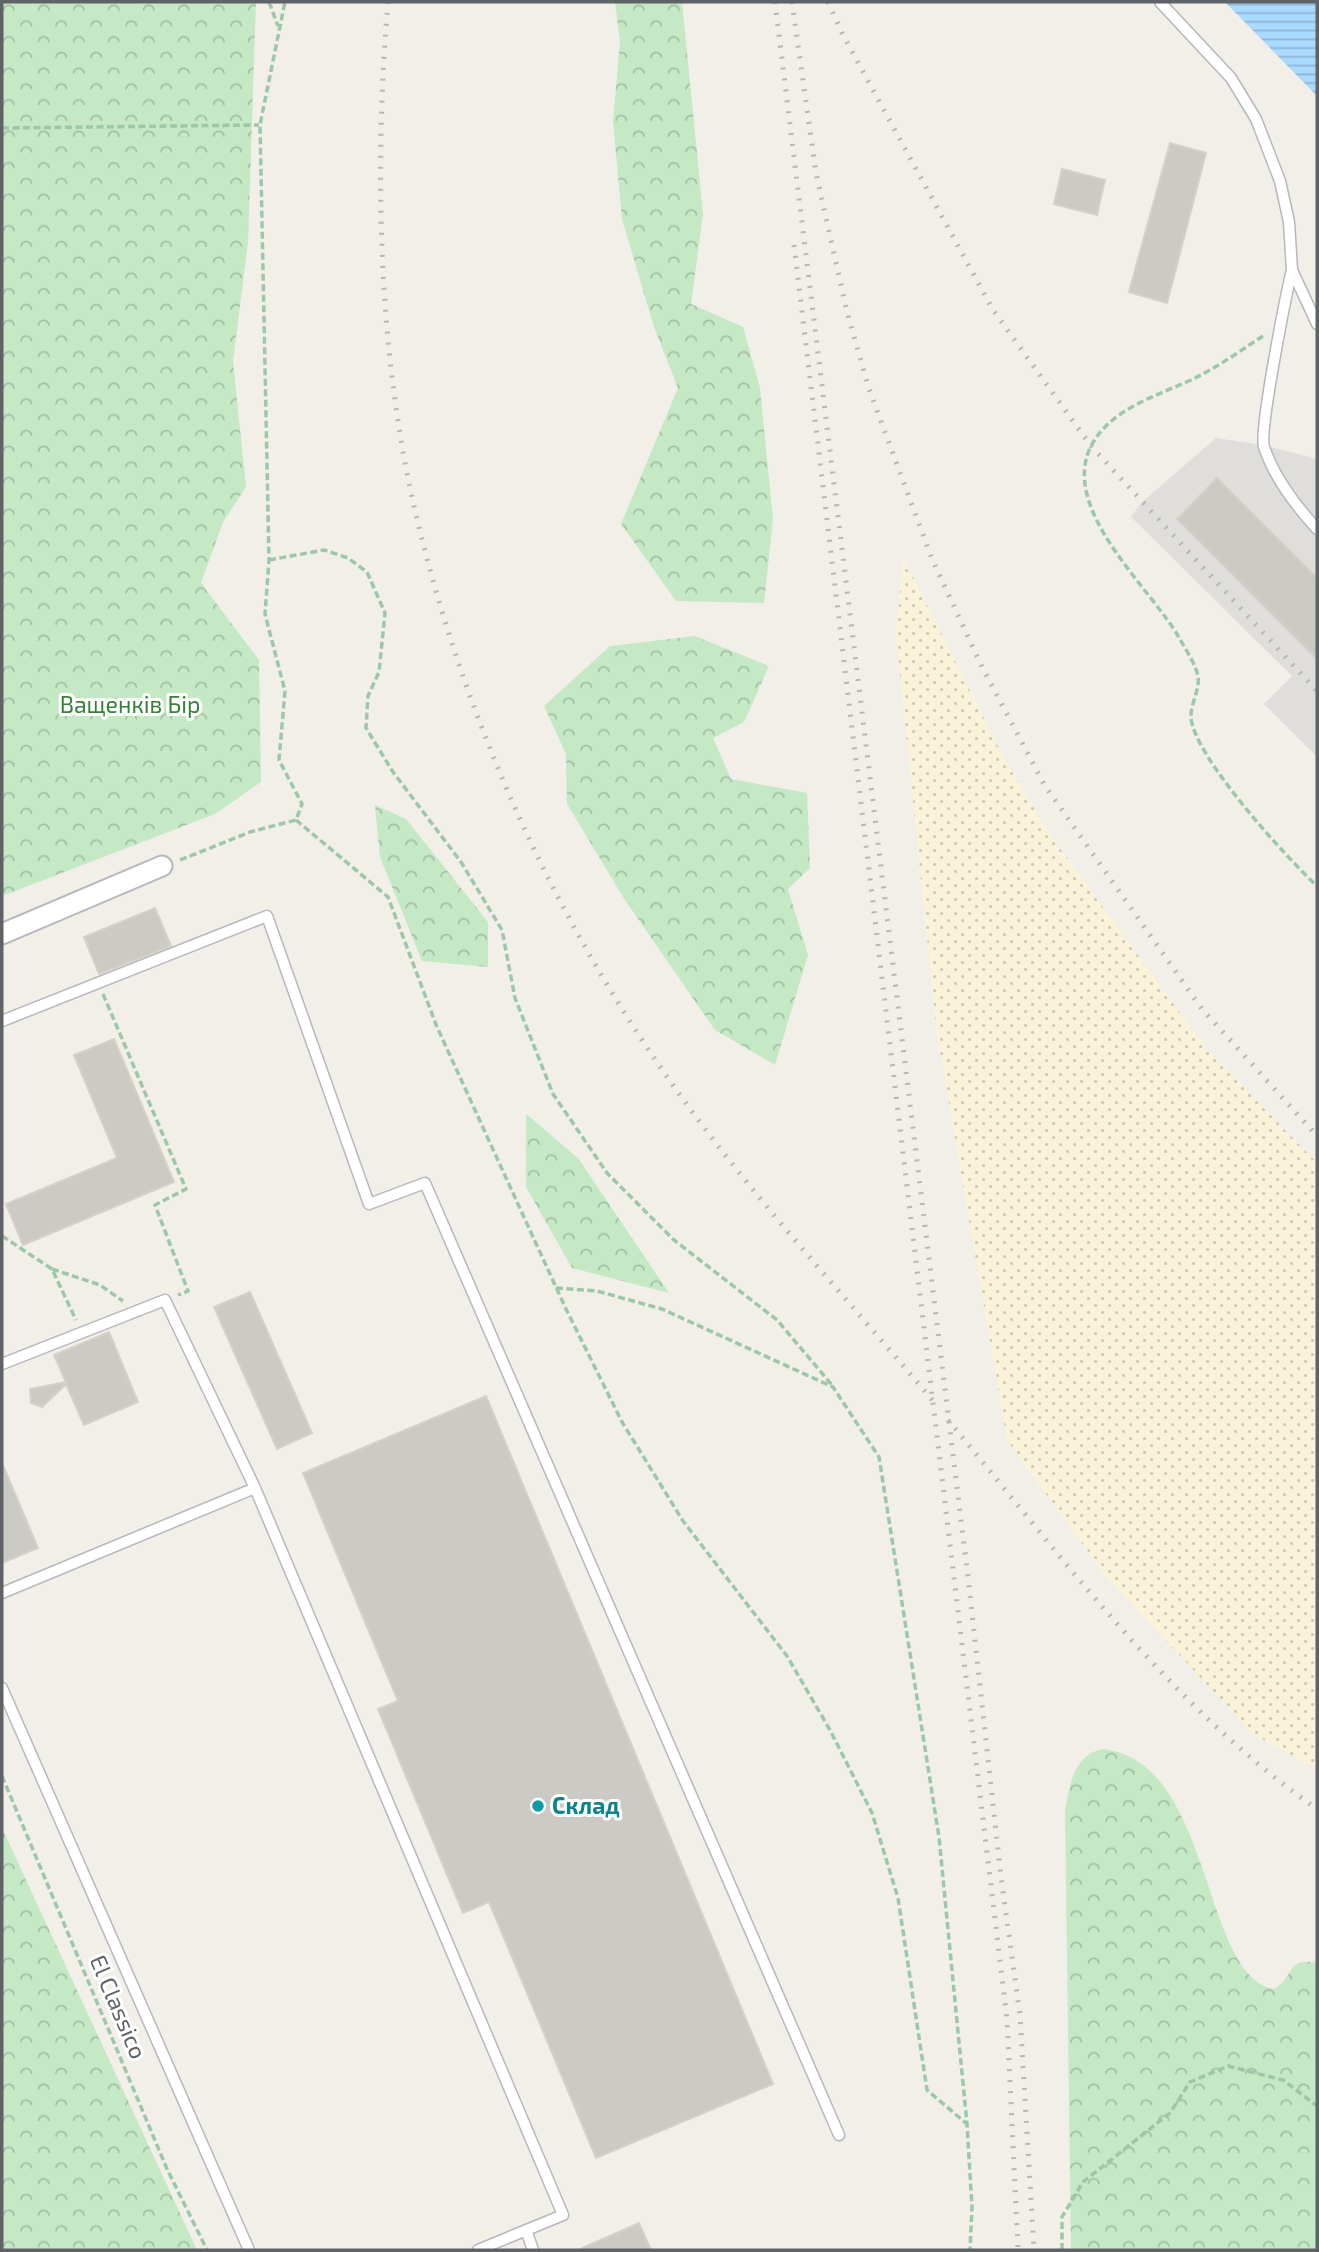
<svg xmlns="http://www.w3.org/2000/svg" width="1319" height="2252" viewBox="0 0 1319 2252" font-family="'Exo 2',sans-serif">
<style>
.industrial{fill:#e0deda}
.forest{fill:url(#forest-crowns)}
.sand{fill:url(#sand-dots)}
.water{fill:url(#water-rules)}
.building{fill:#cccac5;stroke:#d6d1c6;stroke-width:2}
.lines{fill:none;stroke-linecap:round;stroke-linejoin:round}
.lane-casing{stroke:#b5b8bc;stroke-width:13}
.street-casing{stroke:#b5b8bc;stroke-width:23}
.path{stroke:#9cc7a9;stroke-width:3.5;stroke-dasharray:7 3.5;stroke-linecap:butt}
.lane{stroke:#fff;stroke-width:10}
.street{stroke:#fff;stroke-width:19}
.rail{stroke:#b6b7b8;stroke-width:5;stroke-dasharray:2 9;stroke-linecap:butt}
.culture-dot{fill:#0f9aa8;stroke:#fff;stroke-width:2.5}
.labels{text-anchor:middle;stroke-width:6;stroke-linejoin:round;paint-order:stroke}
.park-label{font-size:23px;fill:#348238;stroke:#fff}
.culture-label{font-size:23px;font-weight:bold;fill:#0d838f;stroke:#fff;text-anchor:start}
.street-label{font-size:23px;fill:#5f6368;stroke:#fff}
</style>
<defs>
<pattern id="forest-crowns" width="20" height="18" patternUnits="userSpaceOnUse" patternTransform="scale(1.75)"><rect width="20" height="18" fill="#c5e8c5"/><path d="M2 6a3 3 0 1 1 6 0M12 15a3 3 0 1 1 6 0" fill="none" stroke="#a3c0a4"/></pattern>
<pattern id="sand-dots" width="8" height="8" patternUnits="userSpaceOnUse" patternTransform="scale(1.75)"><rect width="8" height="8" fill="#fbf3d9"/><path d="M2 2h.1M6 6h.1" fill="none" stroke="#cec8b4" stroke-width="1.8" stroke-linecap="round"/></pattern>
<pattern id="water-rules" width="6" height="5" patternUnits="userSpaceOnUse" patternTransform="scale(1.75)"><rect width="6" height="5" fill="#aadaff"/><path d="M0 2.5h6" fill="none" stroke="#8eb4d2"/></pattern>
</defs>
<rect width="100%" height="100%" fill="#f1efe8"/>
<path class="industrial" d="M1216,438L1263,445L1317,459V757L1264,704L1292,676L1131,517L1141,503Z"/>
<path class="forest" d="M2,2H256L248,242L233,361L246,487L223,522L201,583L259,660L261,782L215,814L2,896Z
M615,2H682L703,214L691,304L743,327L760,388L773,519L764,603L676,601L621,524L678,388L654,327L622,219L613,122L620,41Z
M695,636L769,666L744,722L713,738L731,779L807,793L810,868L788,889L808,955L775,1065L715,1030L625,900L567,804L566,754L544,706L610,646Z
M375,805L406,819L488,922V967L422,961L380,857Z
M526,1114L578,1158L669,1293L572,1268L526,1187Z
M1102,1749C1213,1759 1201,1975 1273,1989C1294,1981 1285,1956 1317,1963V2250H1071L1065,1810C1070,1785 1073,1756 1102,1749Z
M2,1828L197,2250H2Z"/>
<path class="sand" d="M903,558L1004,758L1048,832L1205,1047L1317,1163V1769L1253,1734L1105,1575L1007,1440L937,1034L896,636Z"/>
<path class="water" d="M1225,2H1317V96Z"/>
<path class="building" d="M1170,143L1206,153L1167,303L1129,292Z
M1062,169L1105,180L1097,215L1054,204Z
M1217,478L1317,578V659L1177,519Z
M155,908L171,946L99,974L84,937Z
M114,1039L174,1182L23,1245L6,1204L117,1158L74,1055Z
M250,1292L312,1433L277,1449L214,1307Z
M109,1332L138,1402L84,1425L66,1384L42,1407L31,1403L30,1389L66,1382L54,1355Z
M486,1396L773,2084L596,2158L489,1902L463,1913L378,1709L398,1701L303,1473Z
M2,1463L38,1548L2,1563Z
M639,2223L651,2250H578Z"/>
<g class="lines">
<defs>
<path id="lane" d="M1160,2L1231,78L1256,119L1280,181L1289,222L1292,270L1317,324
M1292,270C1286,295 1259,430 1264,447C1274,477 1296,506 1317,529
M2,1021L267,916L369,1204L425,1183L839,2135
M2,1364L165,1300L255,1488
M2,1593L255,1488L563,2215L478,2250
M2,1688L249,2250
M526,2230L533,2250"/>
<path id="street" d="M2,934L162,866"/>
</defs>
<use href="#lane" class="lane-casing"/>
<use href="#street" class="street-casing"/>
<path class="path" d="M269,2L278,26
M2,128L259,125
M1263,336C1243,349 1222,364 1201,375C1163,395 1113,405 1091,446C1059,510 1151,588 1180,639C1185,649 1197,666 1198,677C1200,690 1190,705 1191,718C1195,758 1287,858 1317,886
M269,560L324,550L348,558L367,572L385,613L379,672L368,696L366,728L393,772L461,862L502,930L515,998L553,1094L607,1173L674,1240L777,1320L832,1385
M296,820L388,897L437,1027L566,1309L622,1422L683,1521L787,1656L830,1730L872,1813L898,1898L927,2090L967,2124
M180,860L250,832L296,820L302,804L279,760L285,691L265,614L269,560L260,125L285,2
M103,994L186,1189L155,1205L188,1291L178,1295
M2,1236L52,1269L76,1320
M52,1269L100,1285L123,1301
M556,1288L597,1291L662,1309L833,1387L879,1457L939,1837L967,2124L972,2207L970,2250
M2,1776L167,2169L207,2250
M1062,2250V2217L1083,2182L1170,2113L1190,2082L1228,2066L1283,2080L1317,2106"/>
<use href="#lane" class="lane"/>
<use href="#street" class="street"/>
<path class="rail" d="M388,2C374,166 378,354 416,515C465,720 552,916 675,1088C753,1198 846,1297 933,1401
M775,2L968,1577L1001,1877L1020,2015L1034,2250
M792,2L816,173L847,312L869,389L932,559L982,667L1045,786L1202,1009L1317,1136
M828,2L843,35L993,310L1091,446L1317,691
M794,245L1007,2019L1018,2250
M948,1420C1062,1557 1170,1706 1317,1809"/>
</g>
<circle class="culture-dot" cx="538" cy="1806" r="7"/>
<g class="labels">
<g class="park-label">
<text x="130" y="713">Ващенків Бір</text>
</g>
<g class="culture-label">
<text x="552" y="1814">Склад</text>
</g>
<g class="street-label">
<text transform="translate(118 2007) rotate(67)" y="8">El Classico</text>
</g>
</g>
<rect width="1319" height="2252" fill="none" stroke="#5f6368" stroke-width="7"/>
</svg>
